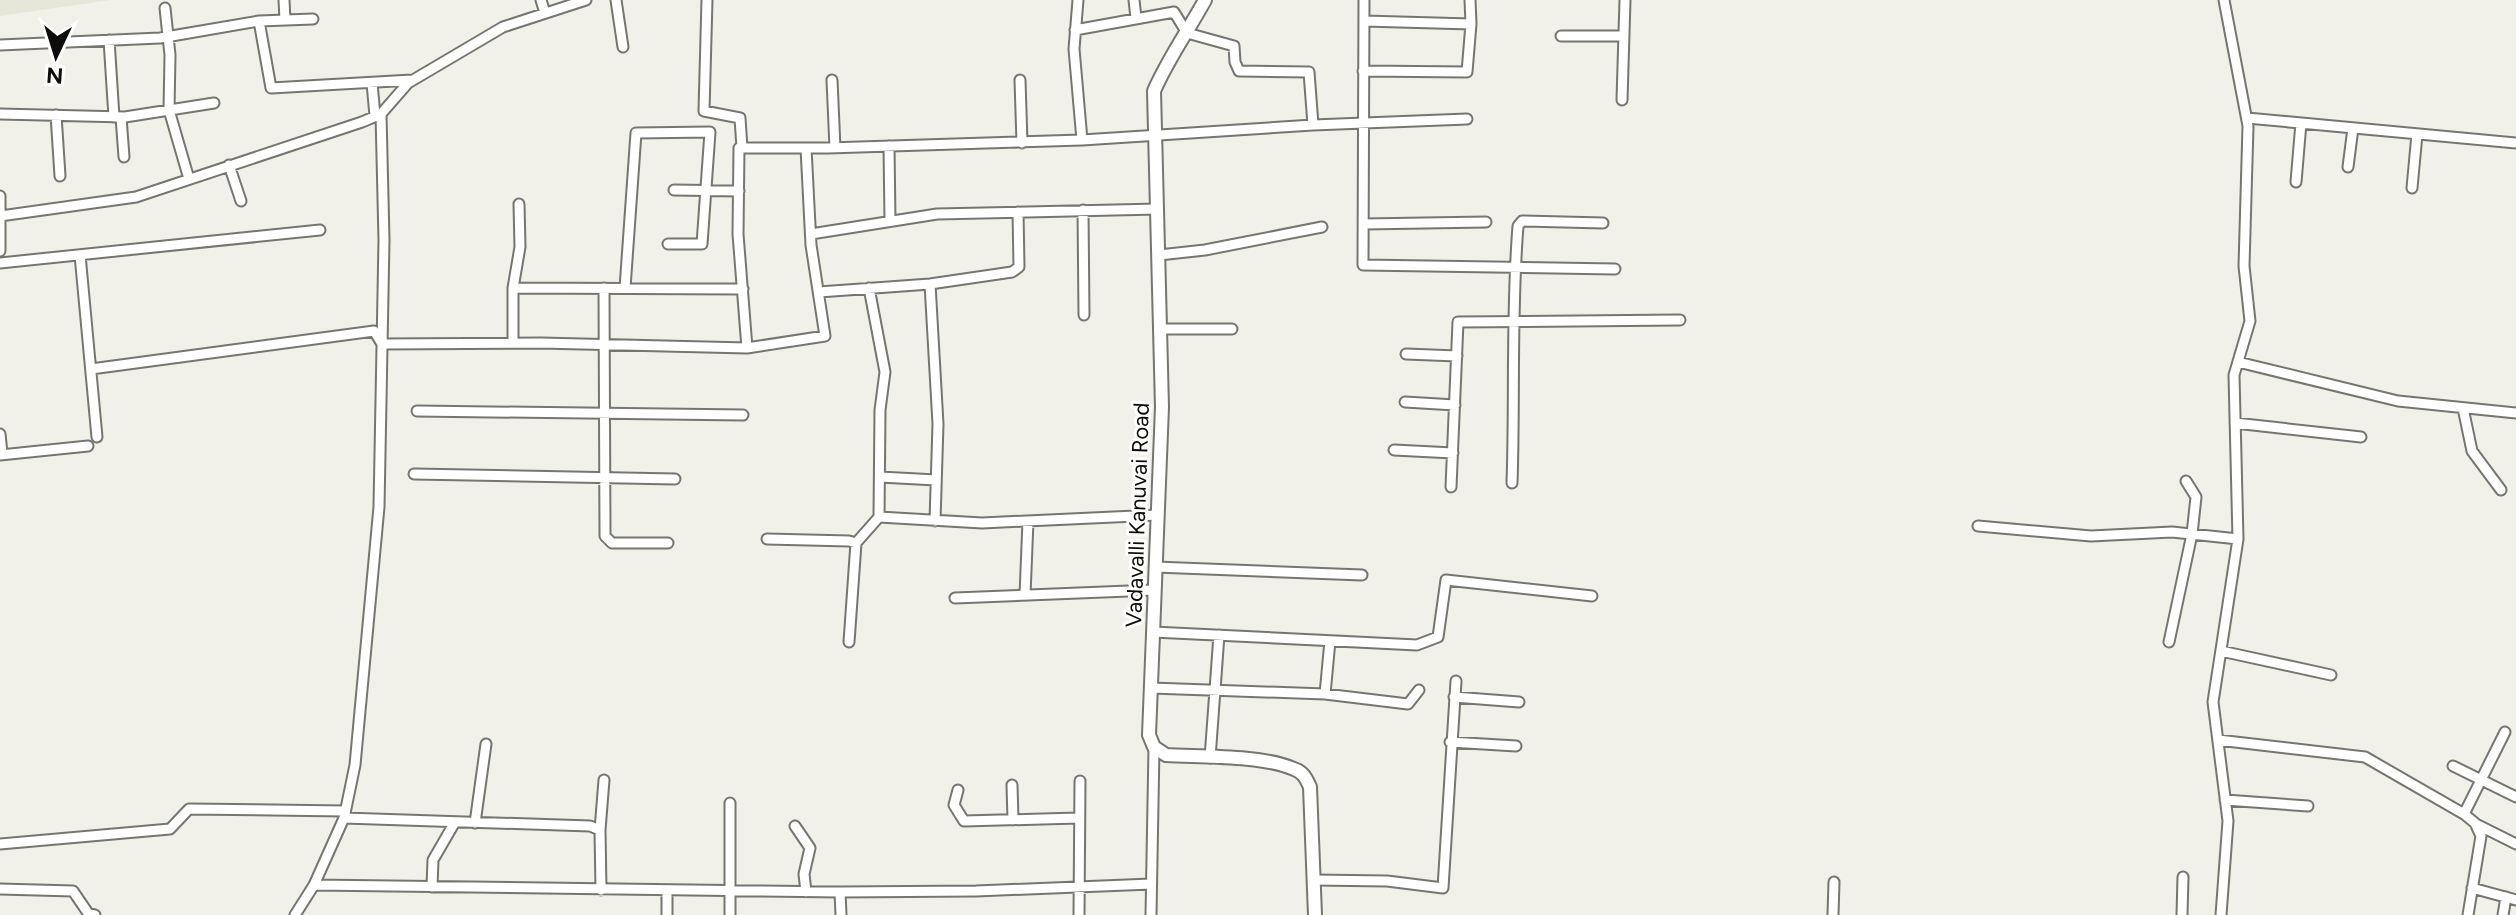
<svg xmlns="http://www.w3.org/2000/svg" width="2516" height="915" viewBox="0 0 2516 915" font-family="Figtree,sans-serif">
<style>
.built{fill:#e7e7d9}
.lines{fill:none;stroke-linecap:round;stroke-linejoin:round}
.minor-casing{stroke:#767670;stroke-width:13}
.tertiary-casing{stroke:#767670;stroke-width:16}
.minor{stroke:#fff;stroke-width:9}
.tertiary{stroke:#fff;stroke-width:12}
.labels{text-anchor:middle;stroke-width:6;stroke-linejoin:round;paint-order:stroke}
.street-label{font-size:22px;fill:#0d0c0a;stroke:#fffffe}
</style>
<rect width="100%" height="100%" fill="#f1f1ea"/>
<path class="built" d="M0,0H111L0,16Z"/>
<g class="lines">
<defs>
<path id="minor" d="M284,0L285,20
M541,0L545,13
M616,0L623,47
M707,0L704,111L740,118L742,148
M1134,0L1136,18
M1364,0L1363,265L1615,269
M165,8L170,55L169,110L189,179
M259,21L271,88L412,80
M1364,21L1471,24
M1075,30L1174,12L1187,33L1234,46L1235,62L1239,71L1309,72L1313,125
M1561,36H1624
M109,40L114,117
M0,45L160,38L259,21L313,19
M1363,71L1467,72L1471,24L1470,0
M832,80L835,148
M1020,80L1022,143
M372,83L375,116
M1622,100L1625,0
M0,114L125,117L214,103
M56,115L60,176
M121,117L124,157
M2247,118L2516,143
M1082,140L1313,125L1467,119
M889,146L890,221
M229,165L241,201
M2348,167L2353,128
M2296,182L2301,123
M2412,188L2417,134
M674,190L739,191
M0,196V251
M1083,210L1084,315
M0,216L136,197L362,122L381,114L408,83L503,27L586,0
M1364,224L1486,222
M811,234L937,214L1158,209
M80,255L97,437
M1159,255L1205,250L1322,227
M0,263L320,230
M930,284L938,424L935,521
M513,288L743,289
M604,288L605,536L612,543H668
M625,288L636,133L710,132L702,244H668
M869,288L885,372L880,410L879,517L982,523L1157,515
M819,292L930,284L1012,272L1019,267L1018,212
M1160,329H1232
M513,342V288L520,247L519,204
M747,348L738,234L739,148H828L1082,140L1074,49L1078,0
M1406,354L1457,356
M2238,362L2398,401L2516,413
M91,369L374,331L382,344L541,343L747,348L825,336L811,245L806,148
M1405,402L1455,405
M2463,408L2472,451L2501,490
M417,411L743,415
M2235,423L2361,437
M0,434L2,453
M1394,450L1453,453
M0,455L88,446
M414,474L675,479
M880,477L936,480
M1512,483C1515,397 1511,312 1518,226L1522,221L1603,223
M1451,487L1458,322L1680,320
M1978,526L2091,536L2172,532L2238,539
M767,539L849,541L856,543
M1155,567L1362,575
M1025,595L1028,521
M955,598L1154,590
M1153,632L1417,645L1438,637L1446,580L1592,596
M849,642L856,543L879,517
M2169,642L2192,534L2196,497L2186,481
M2221,651L2331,675
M1151,688L1325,694L1408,704L1419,690
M1325,694L1330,641
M1454,697L1519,702
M2218,740L2365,757L2464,814L2475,823L2481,836L2468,915
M1450,742L1516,746
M1210,758L1219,635
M2453,766L2516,797
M1012,785L1013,820
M958,790L954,805L964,821L1078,818
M2225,800L2308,806
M730,803V915
M2464,814L2505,732
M344,818L590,826L600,830L601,890
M475,823L486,744
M2476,824L2516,844
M795,826L810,848L804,874L806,892
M600,830L604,780
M0,844L170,829L189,809L345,811
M1314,880L1387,881L1443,888L1456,681
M314,885L840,892L976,891L1151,884
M432,887L433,860L455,822
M2472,888L2516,900
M0,889L73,891L88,913L95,915
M667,891V915
M840,892L841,915
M295,915L314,885L344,818L355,765L379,507L384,240L381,114
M1079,915L1080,781
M1151,915L1154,747
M1833,915L1834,882
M2182,915L2183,877
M2221,915L2228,821L2213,702L2238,539L2234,375L2250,321L2244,266L2248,126L2224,0
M2503,915L2506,897"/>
<path id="tertiary" d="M1205,0C1188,31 1168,59 1154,91L1162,407L1149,735L1154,747L1166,755C1202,757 1262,755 1294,769C1303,772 1306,778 1310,787L1315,915"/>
</defs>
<use href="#minor" class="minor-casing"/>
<use href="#tertiary" class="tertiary-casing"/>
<use href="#minor" class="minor"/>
<use href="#tertiary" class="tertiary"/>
</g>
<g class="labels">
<g class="street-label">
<text transform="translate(1137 515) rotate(-88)" y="8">Vadavalli Kanuvai Road</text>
</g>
</g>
<g transform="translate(56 56) rotate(184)" stroke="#fffffe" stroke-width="6" paint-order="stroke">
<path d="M0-6L14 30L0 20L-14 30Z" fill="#0d0c0a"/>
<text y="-12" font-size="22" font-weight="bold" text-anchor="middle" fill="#0d0c0a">N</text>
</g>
</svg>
